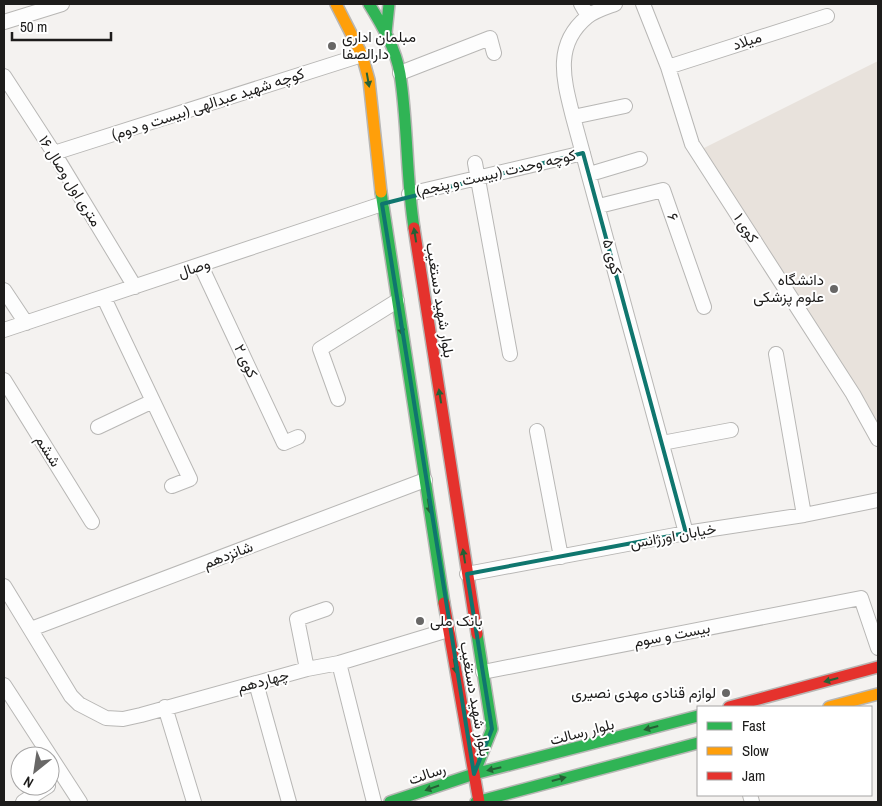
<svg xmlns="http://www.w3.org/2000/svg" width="882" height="806" viewBox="0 0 882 806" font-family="'Archivo Narrow',Vazirmatn,sans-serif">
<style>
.built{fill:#e8e2dc}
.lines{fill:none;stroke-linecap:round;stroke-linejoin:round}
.street-casing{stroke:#b8b7b5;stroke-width:16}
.fast-casing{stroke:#b8b7b5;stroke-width:14}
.slow-casing{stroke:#b8b7b5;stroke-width:14}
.jam-casing{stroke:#b8b7b5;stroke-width:14}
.street{stroke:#fdfdfd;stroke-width:14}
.fast{stroke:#30b455;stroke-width:11}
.slow{stroke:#ff9f0a;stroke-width:11}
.jam{stroke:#e5322d;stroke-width:11}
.oneway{fill:#266035}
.marked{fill:none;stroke:#0f766e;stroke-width:4;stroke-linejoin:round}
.poi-dot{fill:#686766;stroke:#fff;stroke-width:2}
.labels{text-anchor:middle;stroke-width:4;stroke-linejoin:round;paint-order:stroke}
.poi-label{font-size:15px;fill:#1d1c1b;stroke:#fff;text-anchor:start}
.street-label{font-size:15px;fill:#1d1c1b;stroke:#fff}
</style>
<rect width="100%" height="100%" fill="#f4f2f0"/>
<path class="built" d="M878,61V429L700,150Z"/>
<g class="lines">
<defs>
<path id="street" d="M581,4L588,16
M615,4C607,7 594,11 587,17C553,45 564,81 573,117L686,533
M643,4L668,67L692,144L853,394L878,439
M4,22L62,4
M668,67L827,16
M400,73L490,38L494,53
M4,76L54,153L135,287
M573,117L625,106
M54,153L362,55
M475,163L510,354
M590,174L640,159
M409,194L583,153
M599,206L663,190L704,307
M201,266L284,443L298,437
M4,290L26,323
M104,298L190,479L172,486
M4,330L382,204
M776,354L804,515
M4,380L92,522
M338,399L320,349L397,301
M98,427L153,401
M537,431L561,557
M662,443L731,430
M467,574L686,533L804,515L878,500
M4,586L71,696L79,704L106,718L123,719L141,715L307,669L339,663L448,630
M31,629L425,480
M339,663L374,802
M307,669L297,619L326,609
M483,672L861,598L878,648
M256,683L289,802
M4,685L80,802
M165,707L194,802
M750,795L752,802
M23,802L48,786"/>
<path id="fast" d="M369,4C382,25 396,49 400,74C408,125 406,177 414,228
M386,33L389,4
M381,192L444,603
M474,774L492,729L477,634
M390,802L474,774L698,716
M476,802L698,743"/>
<path id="slow" d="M336,4L362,55L369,80L381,192
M829,707L878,694"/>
<path id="jam" d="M414,228L477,634
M444,603L479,802
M729,707L878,667"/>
</defs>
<use href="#street" class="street-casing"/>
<use href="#fast" class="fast-casing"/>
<use href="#slow" class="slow-casing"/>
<use href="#jam" class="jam-casing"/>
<use href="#street" class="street"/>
<use href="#fast" class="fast"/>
<use href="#slow" class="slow"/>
<use href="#jam" class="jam"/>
</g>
<defs><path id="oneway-solid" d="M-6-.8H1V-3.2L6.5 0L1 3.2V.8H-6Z" transform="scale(1.25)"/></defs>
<g class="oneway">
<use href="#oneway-solid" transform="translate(368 80) rotate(80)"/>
<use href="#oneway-solid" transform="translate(415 235) rotate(-99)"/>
<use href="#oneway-solid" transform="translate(401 328) rotate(81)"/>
<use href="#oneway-solid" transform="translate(440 396) rotate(-99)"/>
<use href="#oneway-solid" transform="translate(429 506) rotate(81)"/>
<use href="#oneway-solid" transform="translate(464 556) rotate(-99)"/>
<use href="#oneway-solid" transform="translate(455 666) rotate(80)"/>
<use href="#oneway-solid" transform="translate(831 680) rotate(165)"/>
<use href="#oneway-solid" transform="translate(651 728) rotate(165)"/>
<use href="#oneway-solid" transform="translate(494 769) rotate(167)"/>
<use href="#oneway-solid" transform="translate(559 779) rotate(-15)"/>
<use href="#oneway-solid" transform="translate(432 788) rotate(161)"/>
</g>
<path class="marked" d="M583,153L686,533L467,574L492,729L474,774L382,204Z"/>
<g class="poi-dot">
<circle cx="332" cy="46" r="5"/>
<circle cx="834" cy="289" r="5"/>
<circle cx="420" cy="621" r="5"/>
<circle cx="726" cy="693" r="5"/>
</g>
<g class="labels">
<g class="poi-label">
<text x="342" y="42">مبلمان اداری<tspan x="342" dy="17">دارالصفا</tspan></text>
<text x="824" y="285" text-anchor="end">دانشگاه<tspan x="824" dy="17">علوم پزشکی</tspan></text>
<text x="430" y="626">بانک ملی</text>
<text x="716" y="698" text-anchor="end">لوازم قنادی مهدی نصیری</text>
</g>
<g class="street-label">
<text transform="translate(747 41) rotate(-18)" y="5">میلاد</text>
<text transform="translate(208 104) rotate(-18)" y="5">کوچه شهید عبدالهی (بیست و دوم)</text>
<text transform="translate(496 173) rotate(-13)" y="5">کوچه وحدت (بیست و پنجم)</text>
<text transform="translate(70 181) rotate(58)" y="5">۱۶ متری اول وصال</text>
<text transform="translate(673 217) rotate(71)" y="5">۶</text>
<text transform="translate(746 228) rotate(57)" y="5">کوی ۱</text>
<text transform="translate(612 257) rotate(75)" y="5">کوی ۵</text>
<text transform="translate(194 268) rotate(-18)" y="5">وصال</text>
<text transform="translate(440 300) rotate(81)" y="5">بلوار شهید دستغیب</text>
<text transform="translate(246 361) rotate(65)" y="5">کوی ۲</text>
<text transform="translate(48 451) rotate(58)" y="5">ششم</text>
<text transform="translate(673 536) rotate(-10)" y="5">خیابان اورژانس</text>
<text transform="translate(228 555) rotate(-21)" y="5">شانزدهم</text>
<text transform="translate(672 635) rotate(-11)" y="5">بیست و سوم</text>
<text transform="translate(263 681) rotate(-15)" y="5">چهاردهم</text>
<text transform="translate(475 699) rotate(80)" y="5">بلوار شهید دستغیب</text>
<text transform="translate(582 732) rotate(-15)" y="5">بلوار رسالت</text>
<text transform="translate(427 774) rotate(-19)" y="5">رسالت</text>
</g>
</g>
<rect width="882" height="806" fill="none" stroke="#1d1c1b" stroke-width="10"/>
<rect x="697" y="706" width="175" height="90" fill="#ffffff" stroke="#a5a4a4"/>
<rect x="707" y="722" width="25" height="8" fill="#30b455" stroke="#a5a4a4"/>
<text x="742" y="731" font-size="15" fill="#1d1c1b">Fast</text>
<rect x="707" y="747" width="25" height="8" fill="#ff9f0a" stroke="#a5a4a4"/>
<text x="742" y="756" font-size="15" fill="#1d1c1b">Slow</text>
<rect x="707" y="772" width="25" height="8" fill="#e5322d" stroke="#a5a4a4"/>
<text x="742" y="781" font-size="15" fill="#1d1c1b">Jam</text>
<g transform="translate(35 771) rotate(210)"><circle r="24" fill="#ffffff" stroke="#a5a4a4"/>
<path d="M0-4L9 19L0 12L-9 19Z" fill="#686766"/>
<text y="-8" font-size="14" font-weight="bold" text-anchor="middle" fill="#1d1c1b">N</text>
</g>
<path d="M12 32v8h99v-8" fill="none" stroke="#1d1c1b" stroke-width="2.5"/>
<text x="20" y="32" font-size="15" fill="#1d1c1b" stroke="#ffffff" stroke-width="4" paint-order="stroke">50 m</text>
</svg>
